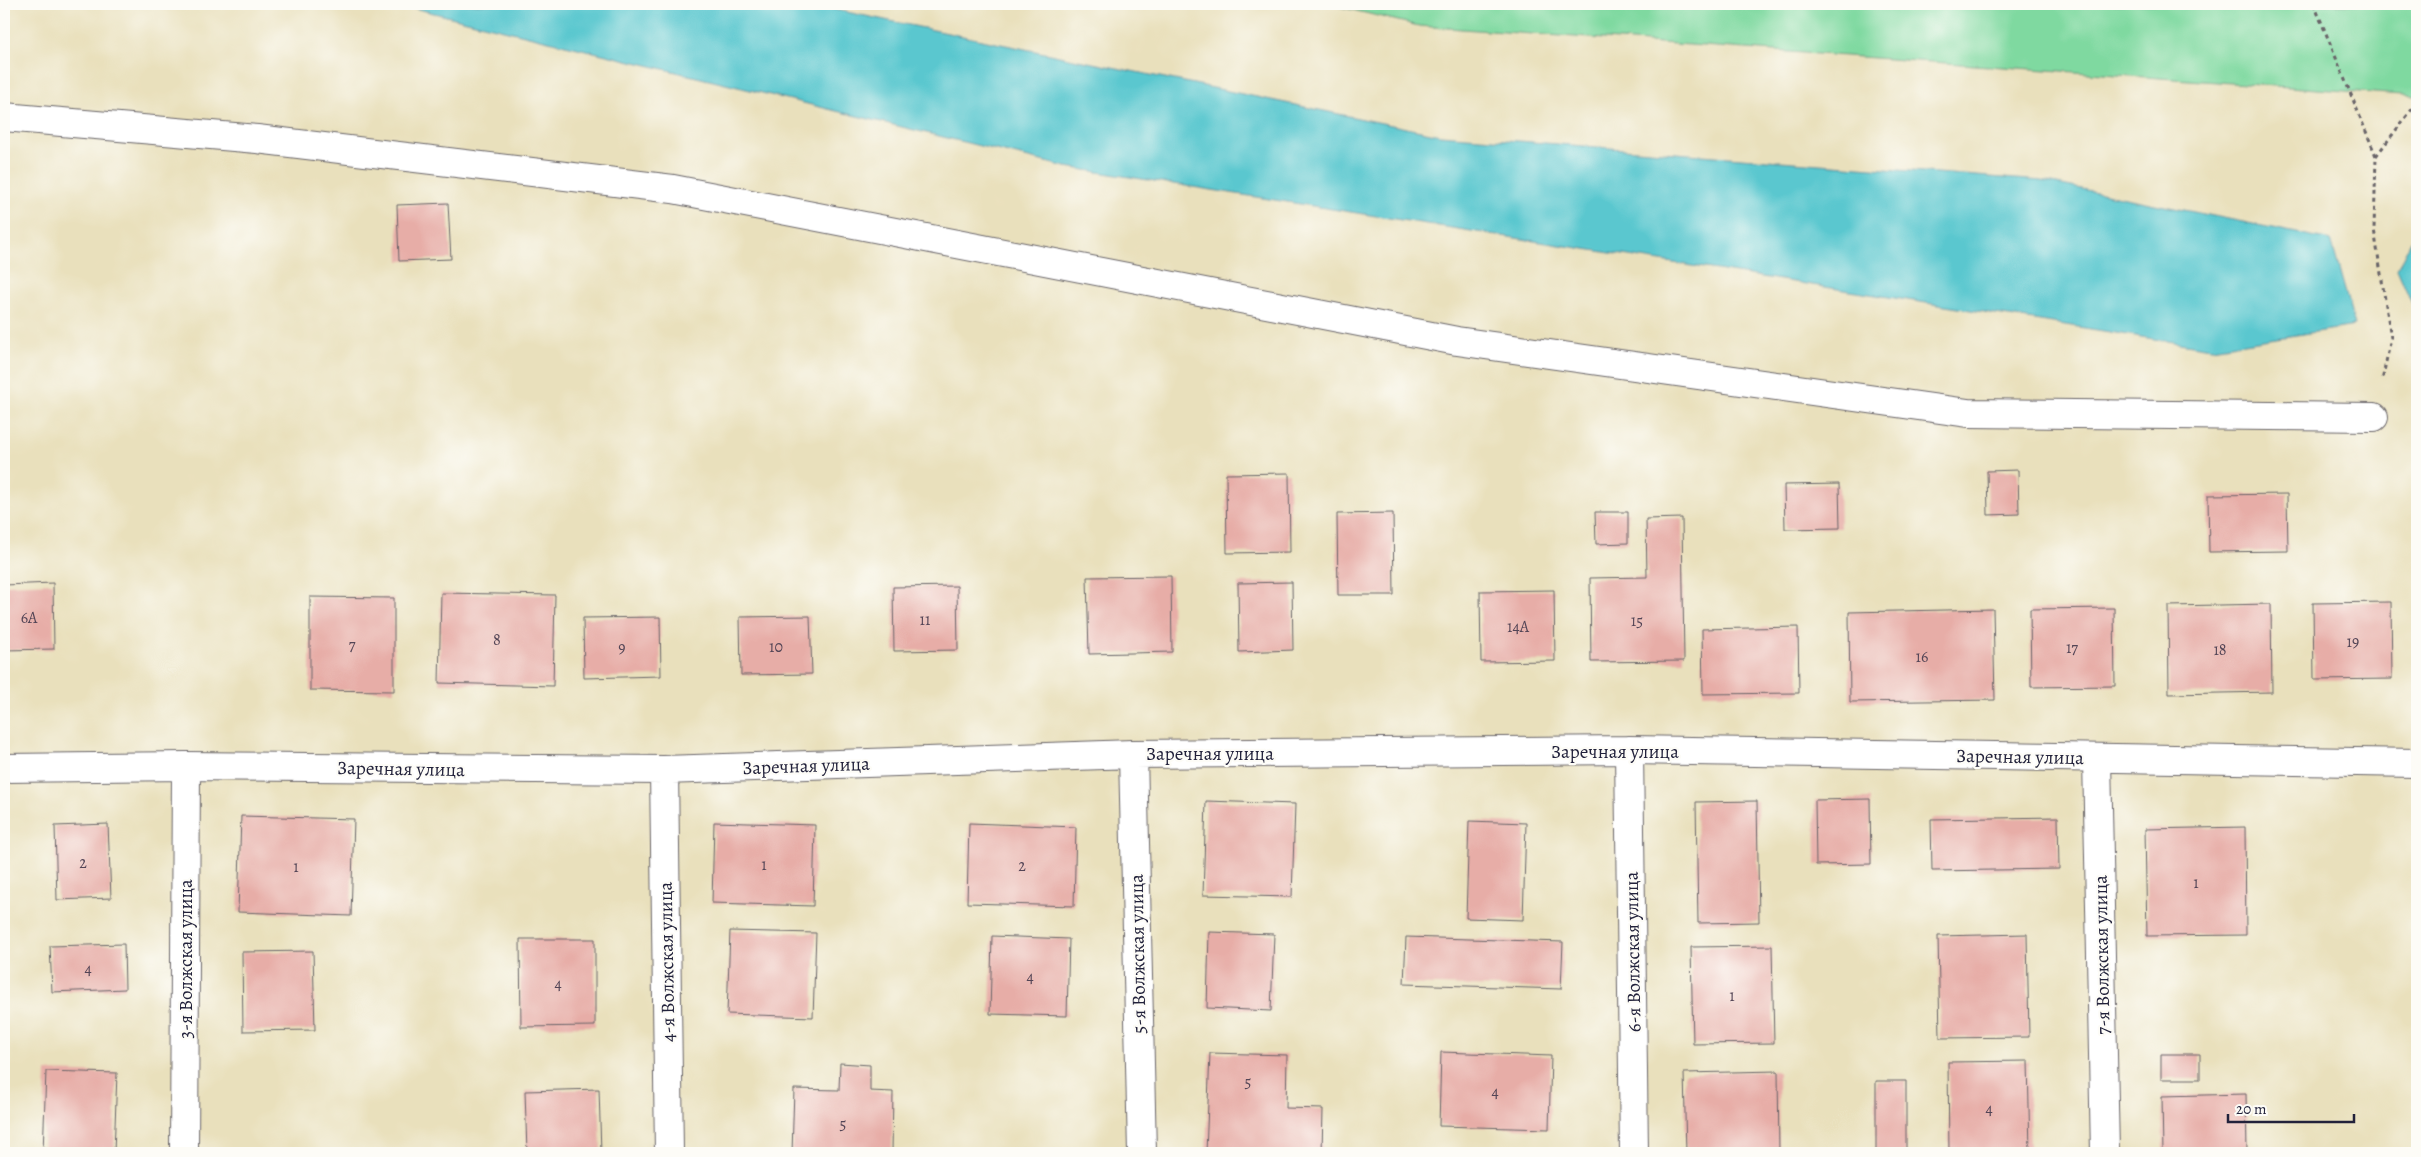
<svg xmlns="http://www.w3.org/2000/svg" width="2421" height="1157" viewBox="0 0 2421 1157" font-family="Alegreya,serif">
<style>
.green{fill:#7fd9a0;stroke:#507e6e}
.water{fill:#5ac7cf;stroke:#3e7485}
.building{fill:#e7ada7}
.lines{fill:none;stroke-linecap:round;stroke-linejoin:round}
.minor-casing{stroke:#686468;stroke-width:30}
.path{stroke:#686468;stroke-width:3;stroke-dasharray:4 4;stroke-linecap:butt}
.minor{stroke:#fff;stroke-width:28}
.labels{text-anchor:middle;stroke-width:4.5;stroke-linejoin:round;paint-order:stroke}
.number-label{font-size:16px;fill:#534556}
.street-label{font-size:19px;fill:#22223b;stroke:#fdfcf7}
</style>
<rect width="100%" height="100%" fill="#fdfcf7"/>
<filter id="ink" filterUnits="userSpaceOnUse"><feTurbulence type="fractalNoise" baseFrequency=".02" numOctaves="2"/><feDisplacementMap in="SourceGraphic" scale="10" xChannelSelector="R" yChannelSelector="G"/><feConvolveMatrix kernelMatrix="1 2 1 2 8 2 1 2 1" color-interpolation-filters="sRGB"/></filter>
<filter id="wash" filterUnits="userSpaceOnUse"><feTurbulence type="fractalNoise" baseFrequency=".0096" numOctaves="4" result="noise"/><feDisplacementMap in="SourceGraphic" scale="20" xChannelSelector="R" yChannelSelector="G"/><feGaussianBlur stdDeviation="1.12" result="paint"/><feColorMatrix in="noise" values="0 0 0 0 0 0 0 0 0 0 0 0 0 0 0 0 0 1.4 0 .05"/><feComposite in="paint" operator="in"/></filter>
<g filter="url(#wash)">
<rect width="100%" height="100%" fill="#e9e0bc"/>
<path class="green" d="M1328,4H2417V96L1419,26Z"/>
<path class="water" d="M397,4H808L1440,135L2042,181L2331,240L2355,326L2211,348L1066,167Z
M2417,229V315L2397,269Z"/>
<g id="blocks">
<path class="building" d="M448,203L451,259L399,261L397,205Z
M2018,470L2019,514L1988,515L1987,471Z
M1289,473L1290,552L1227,553L1226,474Z
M1839,484L1840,528L1785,529L1784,485Z
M2287,494L2288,551L2209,552L2208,495Z
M1595,512H1628V543L1596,544Z
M1393,513L1394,595H1338L1337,514Z
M1682,518L1684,661L1591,662L1590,578L1647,577L1646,519Z
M1171,576L1172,652L1089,654L1087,577Z
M1292,582L1293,650L1239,652L1238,583Z
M53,583L54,649L4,650V585Z
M957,586L958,650L894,651L893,587Z
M1554,590L1555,661L1481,662L1480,591Z
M441,593L555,595L553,686L439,683Z
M310,597L394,598V691L310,690Z
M2391,602L2392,679L2314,680L2313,603Z
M2271,604L2272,692L2169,694L2168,606Z
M2114,608L2115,686L2031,687L2030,609Z
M1993,609L1995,700L1850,702L1849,612Z
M810,616L812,674L741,675L740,617Z
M660,617L661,676L584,678L583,618Z
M1798,627L1799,693L1703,694L1702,629Z
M1870,799L1871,864L1816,865L1815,800Z
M1206,801L1295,804L1292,897L1203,895Z
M1757,801L1759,922L1698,923L1696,802Z
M241,816L354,819L351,916L238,912Z
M2058,817L2059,869L1932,871L1931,819Z
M1469,821L1526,823L1523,920L1466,918Z
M714,822L815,825L813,906L712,903Z
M969,823L1076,827L1074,906L967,903Z
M108,824L111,898L57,900L55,826Z
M2245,827L2246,935L2147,936L2145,829Z
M730,931L816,933L813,1017L727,1014Z
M1209,932L1274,934L1271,1011L1207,1008Z
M2027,934L2029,1037L1940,1038L1938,936Z
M992,936L1069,939L1067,1016L990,1014Z
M1406,937L1563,942L1561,989L1404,984Z
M520,939H595V1026L521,1027Z
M124,944L125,989L52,992L50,946Z
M1772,946L1774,1043L1693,1044L1691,947Z
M313,951L315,1030L243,1031L242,952Z
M1441,1052L1551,1056L1549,1129L1439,1126Z
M1210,1053L1287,1055L1286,1108L1323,1109L1322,1153H1206Z
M2161,1054H2200V1079H2161Z
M2028,1061L2030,1153H1949L1948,1062Z
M840,1063L870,1065V1091L893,1092L892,1153H792L794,1089L839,1090Z
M46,1071L117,1073L114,1153H43Z
M1778,1071L1779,1153H1686L1684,1073Z
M1876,1081H1906V1153H1876Z
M599,1089L601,1153H527L525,1091Z
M2246,1094L2247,1153H2163L2162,1096Z"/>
</g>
</g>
<g filter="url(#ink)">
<use href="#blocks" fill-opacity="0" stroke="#686468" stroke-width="1"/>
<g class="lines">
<defs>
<path id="minor" d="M4,117L257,139L673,189L1457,341L1968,413L2374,417
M1629,750L1634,1153
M1133,754L1142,1153
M2097,758L2105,1153
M4,768L186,766L664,770L1133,754L1629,750L2417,763
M664,770L669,1153
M184,1153L186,766"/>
</defs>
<use href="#minor" class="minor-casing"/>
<path class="path" d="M2314,4L2376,156L2374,229L2391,338L2382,381
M2376,156L2417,103"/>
<use href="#minor" class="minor"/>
</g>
</g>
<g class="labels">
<g class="number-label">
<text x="29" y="623">6А</text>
<text x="925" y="625">11</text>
<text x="1637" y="626">15</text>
<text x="1518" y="632">14А</text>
<text x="497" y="645">8</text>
<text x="2353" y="647">19</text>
<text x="352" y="650">7</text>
<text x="776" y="652">10</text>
<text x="622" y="653">9</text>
<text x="2072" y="653">17</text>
<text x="2220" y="655">18</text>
<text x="1922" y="662">16</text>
<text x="83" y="868">2</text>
<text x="764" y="870">1</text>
<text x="1022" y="871">2</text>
<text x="296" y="872">1</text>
<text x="2196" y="888">1</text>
<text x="88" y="974">4</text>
<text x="1030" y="982">4</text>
<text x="558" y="989">4</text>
<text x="1732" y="1001">1</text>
<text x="1248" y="1087">5</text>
<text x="1495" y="1097">4</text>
<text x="1989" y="1114">4</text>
<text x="843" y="1129">5</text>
</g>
<g class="street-label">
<text x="1615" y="758">Заречная улица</text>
<text x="1210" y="760">Заречная улица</text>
<text transform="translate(2020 756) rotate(1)" y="7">Заречная улица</text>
<text transform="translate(806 765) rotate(-2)" y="7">Заречная улица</text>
<text transform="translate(401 768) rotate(1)" y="7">Заречная улица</text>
<text transform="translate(1632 952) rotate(-91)" y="7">6-я Волжская улица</text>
<text transform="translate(1137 954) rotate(-91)" y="7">5-я Волжская улица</text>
<text transform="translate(2101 955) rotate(-91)" y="7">7-я Волжская улица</text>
<text transform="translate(185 959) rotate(-90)" y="7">3-я Волжская улица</text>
<text transform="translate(666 962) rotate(-91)" y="7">4-я Волжская улица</text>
</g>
</g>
<rect width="2421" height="1157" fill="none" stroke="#fdfcf7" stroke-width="20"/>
<path d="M2228 1114v8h126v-8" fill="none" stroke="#22223b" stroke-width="2.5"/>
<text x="2236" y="1114" font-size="15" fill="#22223b" stroke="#fdfcf7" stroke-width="4" paint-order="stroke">20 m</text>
</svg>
